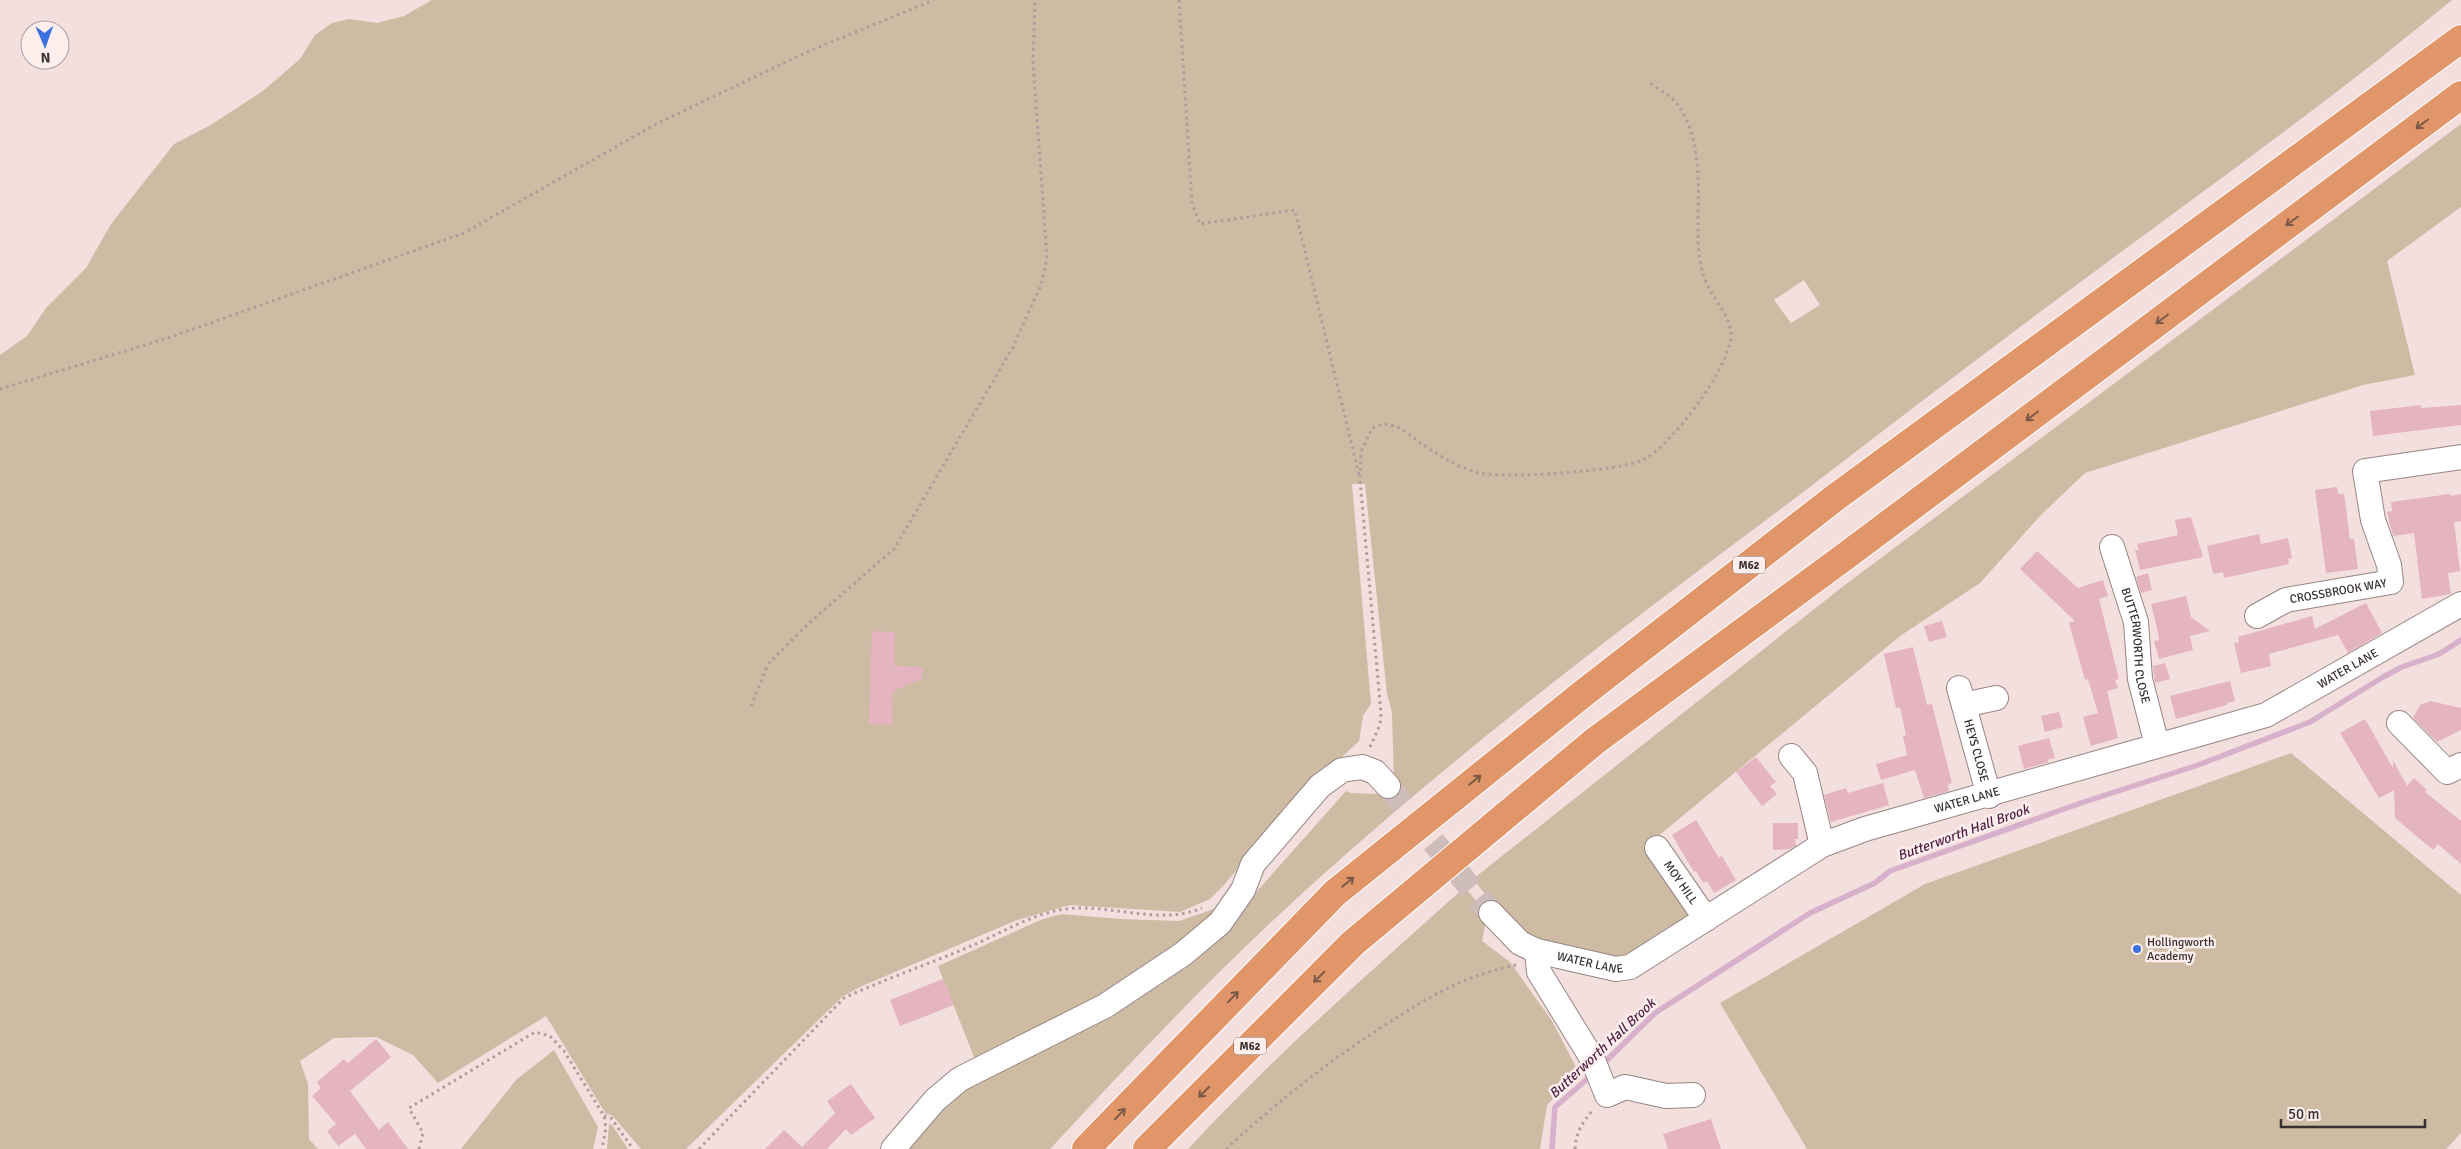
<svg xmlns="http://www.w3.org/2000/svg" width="2461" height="1149" viewBox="0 0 2461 1149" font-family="Signika,sans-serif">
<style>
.green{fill:#cdbba4;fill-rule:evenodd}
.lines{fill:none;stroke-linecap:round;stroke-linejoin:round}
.stream{stroke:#d7b0cb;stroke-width:5.5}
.building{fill:#e4b4c0}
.minor-tunnel{stroke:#cdbcba;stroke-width:24;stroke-dasharray:24 12;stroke-linecap:butt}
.minor-casing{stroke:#978583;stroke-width:26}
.highway-casing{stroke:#fff;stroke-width:30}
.path{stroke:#ac9d9b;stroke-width:3;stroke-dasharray:2.5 4;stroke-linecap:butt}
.minor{stroke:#fff;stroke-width:24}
.highway{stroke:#e19669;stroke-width:28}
.oneway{stroke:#7b5946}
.poi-dot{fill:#3c70e0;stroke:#feeeec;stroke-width:2}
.labels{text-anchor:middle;stroke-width:5;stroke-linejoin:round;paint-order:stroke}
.shield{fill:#feeeec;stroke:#736968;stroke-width:1}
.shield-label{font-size:11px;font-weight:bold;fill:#37302f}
.street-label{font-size:12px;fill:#37302f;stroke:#feeeec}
.poi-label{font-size:12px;fill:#37302f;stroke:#feeeec;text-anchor:start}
.water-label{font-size:14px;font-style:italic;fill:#4d1e42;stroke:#feeeec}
</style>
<rect width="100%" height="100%" fill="#f3dfdd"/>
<path class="green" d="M432,0H2452C2328,103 2196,196 2067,292C1976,359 1887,428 1798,496C1637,616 1477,737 1327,871C1229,958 1139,1053 1050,1149H903L936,1109L1242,908L1346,791L1351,793L1380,794L1394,785L1392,712L1387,694L1365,484H1352L1371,704L1363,716L1359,741L1298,798L1223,886L1210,899L1180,912L1070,905L1017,920L862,986L842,997L686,1149H641L612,1115L606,1114L546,1016L438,1083L413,1055L376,1037L334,1038L300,1061L308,1084L309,1139L318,1149H0V355L27,336L46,308L86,268L111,224L174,144L209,126L263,91L300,59L315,35L332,23L349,19L377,23L404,16ZM1804,280L1820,305L1791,323L1774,300Z
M2461,124V207L2387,261L2415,375L2363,385L2085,473L2041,515L1980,583L1900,636L1645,847C1656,865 1690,898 1689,918L1629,961L1528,941L1496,908L1473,879L1841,588Z
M2291,753L2461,895V1133L2446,1149H1807L1720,1003L1925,884Z
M1465,887L1487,915L1482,941L1510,962L1552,1021L1579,1073L1547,1105L1540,1149H1188C1274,1056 1370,972 1465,887Z
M1217,908V919L1117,995L976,1062L938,966L1043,919L1062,914L1121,919L1179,921Z
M554,1050L598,1127L593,1149H461L516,1080Z
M609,1124L612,1125L628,1149H607Z"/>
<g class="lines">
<path class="stream" d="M1601,1066L1655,1013L1810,913L1875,883L1890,871L2081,803L2198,765L2310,722L2383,677L2402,667L2439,654L2461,640
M1552,1149L1555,1107L1593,1074"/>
</g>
<path class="building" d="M2421,405V408L2461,405V425L2373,436L2370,411Z
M2337,487L2338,494H2344L2350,539H2354L2358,569L2326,573L2315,490Z
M2450,494V496L2461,494V521L2454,522L2460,571L2448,573L2451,594L2422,599L2414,533L2393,536L2387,512L2392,511L2391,502Z
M2191,517L2203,557L2140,570L2135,550H2139L2137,544L2178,535L2175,520Z
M2259,534L2261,544L2288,538L2292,558L2288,559L2289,564L2224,578L2223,572L2213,574L2207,546Z
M2037,551L2078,588L2103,580L2108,596L2099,599L2119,679L2115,680L2118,688L2107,691L2118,738L2091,746L2083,717L2098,713L2088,679L2085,680L2069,623L2075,621L2020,569Z
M2148,573L2152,590L2141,593L2136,577Z
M2186,596L2191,617L2210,631L2190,636L2193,650L2159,659L2154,641L2159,640L2158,632L2151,604Z
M2366,603L2382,633L2348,653L2338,635L2269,654L2271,666L2241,673L2234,643L2239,642L2238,637L2312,616L2315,629Z
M1942,621L1947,637L1929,642L1924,626Z
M872,631L895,632L894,666L923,667L922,679L893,691L892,725L869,724Z
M1913,647L1927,705L1932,704L1952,783L1948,784L1949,791L1924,798L1915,770L1881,780L1876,764L1907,755L1903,736L1906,735L1900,707L1896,708L1884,654Z
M2165,663L2170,679L2155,683L2153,666Z
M2230,681L2235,701L2227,703V705L2176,719L2170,696Z
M2430,701L2461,708V730L2437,742L2413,718L2420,705Z
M2059,712L2063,727L2045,732L2041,716Z
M2365,719L2393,768V760L2407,786L2414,778L2427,790L2425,792L2461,821V864L2438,844L2433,850L2395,818L2394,790L2379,798L2340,733Z
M2049,738L2055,758L2047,760L2049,762L2024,769L2018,746Z
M1756,757L1776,782L1770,786L1777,794L1762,806L1736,772Z
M1883,783L1889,805L1831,822L1824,795L1846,788L1848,793Z
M1696,820L1719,858L1722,856L1736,880L1714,893L1707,881L1703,883L1696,871L1694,872L1672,835Z
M1773,823H1798V839H1795L1796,846L1789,849L1773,850Z
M943,979L954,1005L900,1026L890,1000Z
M376,1039L391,1057L350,1091L379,1130L388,1122L408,1149H366L355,1134L338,1146L327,1131L336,1124L312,1096L321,1088L317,1082L344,1059L348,1063Z
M851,1084L875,1118L851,1135L846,1129L827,1149H765L784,1130L802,1147L835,1113L827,1101Z
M1711,1119L1721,1149H1668L1663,1134Z"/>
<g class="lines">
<path class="minor-tunnel" d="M1388,786L1491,913"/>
<defs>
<g id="minor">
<path id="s1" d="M2112,547L2136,622L2140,679L2157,745"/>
<path id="s2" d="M2257,616L2286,600L2391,582L2389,565L2373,520L2365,471L2461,457"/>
<path id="s3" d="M1959,688L1989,796"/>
<path d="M1964,705L1996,698"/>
<path d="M2399,723L2447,772L2461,765"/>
<path d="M1791,756L1805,773L1822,845"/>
<path id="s4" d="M1657,848L1706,919"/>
<path id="s5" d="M1491,913L1520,943L1537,951L1616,969L1630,967L1822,845L1865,829L2266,715L2461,604"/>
<path d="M1537,951L1539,972L1593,1060L1607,1095L1625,1087L1666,1096L1693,1095"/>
<path d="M893,1149L935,1100L960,1079L1105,1006L1183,954L1220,923L1243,890L1253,864L1320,786L1342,770L1362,767L1375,772L1388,786"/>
</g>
<path id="highway" d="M1086,1149L1335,893L1585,692L1836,497L2461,39
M1147,1149L1353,943L1595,741L1847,555L2461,95"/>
</defs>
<use href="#minor" class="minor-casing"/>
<use href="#highway" class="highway-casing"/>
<path class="path" d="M1179,0L1192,203L1200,224L1295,210L1359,475
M0,389L168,338L464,233L656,124L809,51L934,0
M751,706L768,664L808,624L894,549L1012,349L1041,285L1047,258L1033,62L1035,0
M1370,747L1380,725L1381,713L1360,480L1361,452L1372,428C1380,425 1385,423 1394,426C1403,428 1412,437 1419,442C1437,454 1455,466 1475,472C1500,480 1621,471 1643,460C1672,445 1729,369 1731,336C1732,317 1713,299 1706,282C1699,266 1698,247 1698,230C1698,190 1703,140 1678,105C1672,96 1658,89 1648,82
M604,1116L611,1118L633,1149
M419,1149L423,1133L409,1108L535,1032L550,1036L564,1051L604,1116L606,1128L602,1149
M699,1149L844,998C885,979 929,964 971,946C999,934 1029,916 1059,910C1106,901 1157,927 1202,908
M1226,1149C1275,1104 1326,1063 1382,1027C1428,997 1463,976 1516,965
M1575,1149C1576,1132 1582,1123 1593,1110"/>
<use href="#minor" class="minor"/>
<use href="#highway" class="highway"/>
</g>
<defs><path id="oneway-shaft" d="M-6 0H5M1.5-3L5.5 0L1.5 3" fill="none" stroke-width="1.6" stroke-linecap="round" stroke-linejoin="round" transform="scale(1.25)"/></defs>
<g class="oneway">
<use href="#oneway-shaft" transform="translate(2422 124) rotate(143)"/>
<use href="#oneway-shaft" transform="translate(2292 221) rotate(143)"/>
<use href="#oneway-shaft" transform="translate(2162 319) rotate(143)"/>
<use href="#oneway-shaft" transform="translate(2032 416) rotate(143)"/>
<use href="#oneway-shaft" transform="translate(1475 780) rotate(-39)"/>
<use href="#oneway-shaft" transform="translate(1348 882) rotate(-39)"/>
<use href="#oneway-shaft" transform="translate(1319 977) rotate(135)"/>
<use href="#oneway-shaft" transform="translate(1233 997) rotate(-46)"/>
<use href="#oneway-shaft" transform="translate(1204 1092) rotate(135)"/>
<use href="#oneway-shaft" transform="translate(1120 1114) rotate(-46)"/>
</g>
<circle class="poi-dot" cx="2137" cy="949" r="5"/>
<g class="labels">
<g class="shield">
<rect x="1733" y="556.5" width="32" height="17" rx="4"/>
<rect x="1234" y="1037.5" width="32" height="17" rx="4"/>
</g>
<g class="shield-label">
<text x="1749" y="569">M62</text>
<text x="1250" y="1050">M62</text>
</g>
<g class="street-label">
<text dy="4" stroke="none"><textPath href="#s2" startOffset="86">CROSSBROOK WAY</textPath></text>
<text dy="4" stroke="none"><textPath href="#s1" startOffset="102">BUTTERWORTH CLOSE</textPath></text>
<text dy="4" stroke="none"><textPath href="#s5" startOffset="940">WATER LANE</textPath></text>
<text dy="4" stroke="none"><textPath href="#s3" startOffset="65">HEYS CLOSE</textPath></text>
<text dy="4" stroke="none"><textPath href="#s5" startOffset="535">WATER LANE</textPath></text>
<text dy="4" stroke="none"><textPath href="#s4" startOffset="42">MOY HILL</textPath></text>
<text dy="4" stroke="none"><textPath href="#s5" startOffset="115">WATER LANE</textPath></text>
</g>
<g class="poi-label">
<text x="2147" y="946">Hollingworth<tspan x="2147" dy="14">Academy</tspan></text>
</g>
<g class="water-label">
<text transform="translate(1963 832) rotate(-20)" y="5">Butterworth Hall Brook</text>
<text transform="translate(1602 1048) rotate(-43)" y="5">Butterworth Hall Brook</text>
</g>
</g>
<g transform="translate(45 45) rotate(178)"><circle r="24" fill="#feeeec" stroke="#aea2a0"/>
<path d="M0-4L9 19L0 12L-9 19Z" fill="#3c70e0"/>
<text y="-8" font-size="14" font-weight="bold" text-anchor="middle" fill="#37302f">N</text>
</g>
<path d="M2281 1119v8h144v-8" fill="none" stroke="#37302f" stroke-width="2.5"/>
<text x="2288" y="1119" font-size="15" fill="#37302f" stroke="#feeeec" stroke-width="4" paint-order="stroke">50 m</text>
</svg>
